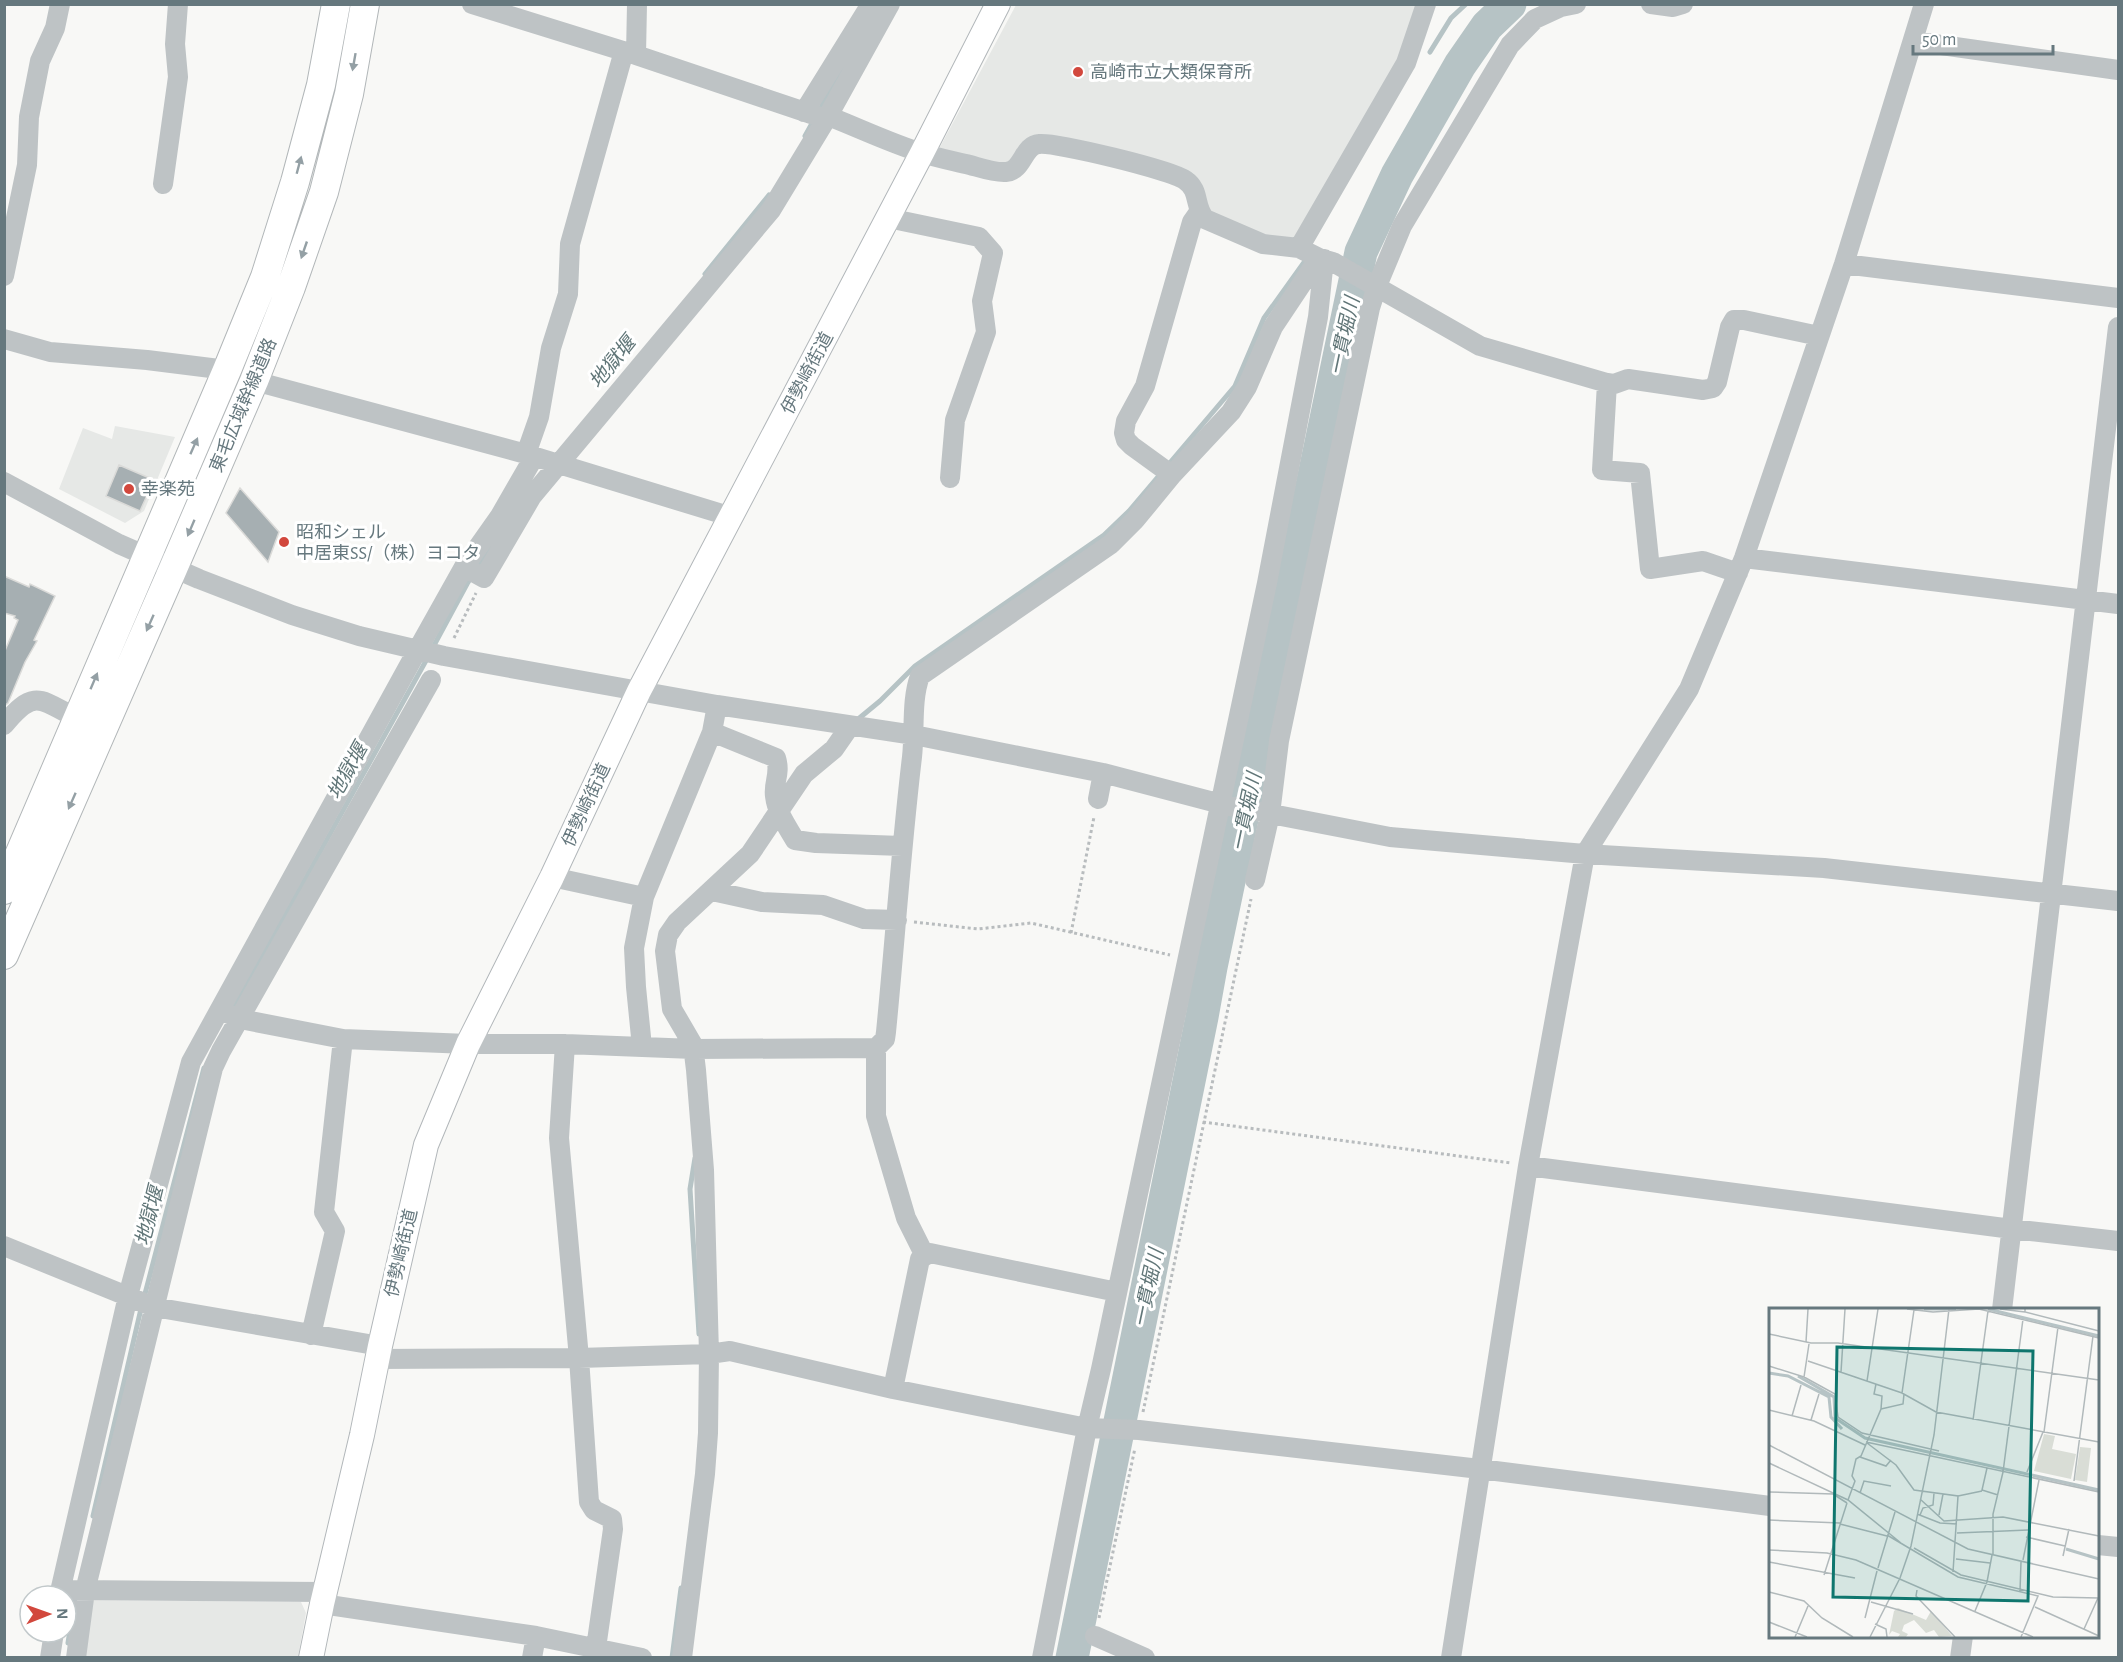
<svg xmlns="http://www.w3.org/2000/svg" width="2123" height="1662" viewBox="0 0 2123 1662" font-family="'Alegreya Sans','Noto Sans JP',sans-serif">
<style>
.built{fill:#e6e8e6}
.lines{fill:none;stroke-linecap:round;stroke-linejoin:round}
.stream{stroke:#b6c3c5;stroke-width:5}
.river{stroke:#b6c3c5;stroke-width:33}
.building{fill:#a6afb2;stroke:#dadad8;stroke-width:1.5}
.major-casing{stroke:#b2b7ba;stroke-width:26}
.highway-casing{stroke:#b2b7b9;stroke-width:30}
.path{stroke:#b8bcbe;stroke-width:3;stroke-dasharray:3 3;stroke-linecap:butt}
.minor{stroke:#bec3c5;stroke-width:20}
.major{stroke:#fff;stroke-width:24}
.highway{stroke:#fff;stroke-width:28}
.oneway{fill:#94a0a5}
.poi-dot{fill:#d2483d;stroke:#fff;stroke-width:2}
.labels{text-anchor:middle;stroke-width:6;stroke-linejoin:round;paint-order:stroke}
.poi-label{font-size:18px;fill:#66787e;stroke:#fff;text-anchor:start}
.street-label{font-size:18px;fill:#66787e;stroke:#fff}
.water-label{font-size:20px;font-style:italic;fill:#617678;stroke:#fff}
.inset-river{fill:none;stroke:#b6c3c5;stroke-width:3}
.inset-road{fill:none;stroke:#b1b9bb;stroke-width:1.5}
.view{fill:#0f766e;fill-opacity:0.15;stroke:#0f766e;stroke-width:3}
.inset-edge{fill:none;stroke:#66787e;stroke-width:3}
</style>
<rect width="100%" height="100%" fill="#f8f8f6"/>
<path class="built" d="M1016,5H1419L1404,50L1294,241H1278L1222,220L1205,208L1201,182L1194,175L1127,156L1034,135L1022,145L1005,167L941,152L940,147Z
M115,426L175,437L144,511L125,523L59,489L83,428L112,439Z
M88,1600L301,1602L306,1613L298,1657L81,1658Z"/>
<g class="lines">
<path class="stream" d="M1430,52L1451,18L1466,4
M805,136L850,55
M705,274L769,195
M432,649L467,584L493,542
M857,720L880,701L915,666L1104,535L1129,511L1235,386L1264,318L1305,261
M232,1011L428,657
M695,1158L690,1189L699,1334
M93,1516L140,1313L204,1068
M68,1643L75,1598
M672,1658L681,1588"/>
<path class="river" d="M1072,1658L1202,1017L1211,967L1361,252L1397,175L1460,65L1487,26L1510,4"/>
</g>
<path class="building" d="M119,465L154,480L140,511L106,496Z
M240,488L279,532L268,562L226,513Z
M4,576L29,587L30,584L55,596L34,640L37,641L25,662L8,703L4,706V653L18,620L14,618L15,616L4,613Z"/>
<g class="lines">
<defs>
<path id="major" d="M311,1658L322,1604L362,1435L380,1346L426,1145L468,1044L552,877L639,691L922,153L998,4"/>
<path id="highway" d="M4,890L227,370L265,277L295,182L321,85L336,4
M4,955L173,569L254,381L291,287L324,192L349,94L365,4"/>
</defs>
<use href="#major" class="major-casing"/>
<use href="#highway" class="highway-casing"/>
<path class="path" d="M454,638L476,593
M914,922L978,929L1031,923L1170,955
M1071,933L1094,817
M1203,1122L1511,1163
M1143,1412L1251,899
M1099,1618L1135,1448"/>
<path class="minor" d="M472,4L636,55L826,119
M1651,4L1673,7L1683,4
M1913,41L2118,70
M636,55L637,4
M804,112L871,4
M828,116C859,128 890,143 922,153C937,158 954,161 970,165C981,168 995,173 1006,172C1023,171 1023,145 1039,144C1056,142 1171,170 1185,180C1201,191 1193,205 1205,219L1263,244L1299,248L1319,258L1333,262L1480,346L1607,383L1614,384L1628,379L1703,390L1713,388L1717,382L1730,327L1734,320H1744L1819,336
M163,184L178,77L175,44L178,4
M888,218L979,237L993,253L982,301L986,332L955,420L950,478
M1299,248L1406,63L1426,4
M1844,264L2118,298
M4,276L27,165L29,117L40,61L55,28L60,4
M4,339L50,352L147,360L227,370
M254,381L526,454L732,517
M1607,383L1602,470L1640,473L1650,569L1703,561L1738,573
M526,454L539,417L551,348L568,294L570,244L624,51
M1172,475L1132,446L1126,440L1124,433L1126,421L1145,386L1192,222L1199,212
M4,482L119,544L199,579L292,615L359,636L444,656L717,705L914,735L1103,773L1225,805L1390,837L1585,854L1824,868L2118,901
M1744,558L2118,604
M464,567L484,578L532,496L771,210L828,116L890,4
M4,725C34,688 40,699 78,719
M712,732L776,758C781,774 773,782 775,796C777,813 787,826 795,840L816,843L902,846
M1098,799L1103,773
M552,877L644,897
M1255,880L1270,814L1279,741L1370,308L1377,286L1402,226L1510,45L1535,19L1561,7L1576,4
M712,891L762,902L823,905L864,919L897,920
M220,1010L240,1019L343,1039L468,1044H565L694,1049L876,1048L885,1039L886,1032C895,941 901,849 912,757C915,731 911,700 920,676L1111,544L1135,520L1172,475L1231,412L1247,387L1273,327L1319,258
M565,1044L559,1138L579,1358L589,1502L594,1510L612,1519L613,1529L596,1648
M642,1047L636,987L634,948L644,897L712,732L717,705
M876,1048V1116L906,1218L925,1256
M1528,1166L2012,1229L2118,1241
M4,1246L154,1307L380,1346
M2002,1310L2118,327
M311,1335L335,1231L324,1212L343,1039
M377,1359L579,1358L709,1354L730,1351L893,1389L1087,1428L1139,1430L1480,1469L1770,1506
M893,1389L920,1259L930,1253L1117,1292
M2098,1545L2118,1547
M72,1590L324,1592
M59,1596L128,1296L191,1062L418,649L464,567L500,516L534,457
M322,1604L536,1636L642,1658
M1095,1636L1145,1658
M50,1658L54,1632
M76,1658L85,1591L213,1068L221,1051L431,680
M532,1658L536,1636
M682,1658L705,1474L708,1433L709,1354L704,1170L696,1070L693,1045L672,1009L665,951L668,935L677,922L750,854L804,774L834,749L850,726
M1042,1658L1087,1428L1101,1369L1267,583L1318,317L1324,259
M1451,1658L1528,1166L1585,854L1689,689L1744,558L1844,264L1924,4
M1960,1658L1963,1636"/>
<use href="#major" class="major"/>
<use href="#highway" class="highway"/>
</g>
<defs><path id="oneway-solid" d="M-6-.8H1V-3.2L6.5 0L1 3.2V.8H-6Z" transform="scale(1.5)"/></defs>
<g class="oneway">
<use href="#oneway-solid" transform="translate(354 62) rotate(100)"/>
<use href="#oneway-solid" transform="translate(299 165) rotate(-75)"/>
<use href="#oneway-solid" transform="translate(304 250) rotate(109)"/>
<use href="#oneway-solid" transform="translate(194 446) rotate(-66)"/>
<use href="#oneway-solid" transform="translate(191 528) rotate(113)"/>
<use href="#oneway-solid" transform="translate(150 623) rotate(114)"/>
<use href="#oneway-solid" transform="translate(94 681) rotate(-67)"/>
<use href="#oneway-solid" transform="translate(72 801) rotate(114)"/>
</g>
<g class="poi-dot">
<circle cx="1078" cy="72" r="6"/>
<circle cx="129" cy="489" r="6"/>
<circle cx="284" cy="542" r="6"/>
</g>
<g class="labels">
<g class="poi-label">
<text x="1090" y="78">高崎市立大類保育所</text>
<text x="141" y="495">幸楽苑</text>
<text x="296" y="538">昭和シェル<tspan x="296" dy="21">中居東SS/（株）ヨコタ</tspan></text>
</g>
<g class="street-label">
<text transform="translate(807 373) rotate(-62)" y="6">伊勢崎街道</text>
<text transform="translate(243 405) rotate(-67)" y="6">東毛広域幹線道路</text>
<text transform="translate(586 805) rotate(-65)" y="6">伊勢崎街道</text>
<text transform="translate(401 1253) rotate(-77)" y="6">伊勢崎街道</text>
</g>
<g class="water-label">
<text transform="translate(1344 336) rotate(-78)" y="7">一貫堀川</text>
<text transform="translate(612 362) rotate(-51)" y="7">地獄堰</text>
<text transform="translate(347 771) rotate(-61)" y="7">地獄堰</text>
<text transform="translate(1246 812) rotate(-78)" y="7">一貫堀川</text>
<text transform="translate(149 1216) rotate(-76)" y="7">地獄堰</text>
<text transform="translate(1148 1288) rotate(-78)" y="7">一貫堀川</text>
</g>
</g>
<g transform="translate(1769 1308)">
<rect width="330" height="330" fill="#f8f8f6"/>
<path d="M275,126L286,128L283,141L307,146L302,171L265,163ZM311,139L322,140L318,174L306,172ZM129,300L157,312L162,303L183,328L170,329L165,322L157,325L145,312L135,317L133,323L139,326L137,329H129L131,326L123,323L120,327L125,303Z" fill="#d9ddd6"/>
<path class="inset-river" d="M155,1H187M219,1L330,28M0,65L19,68L60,89L62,109L73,121M29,68L65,89L66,110L96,130L330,182M297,241L330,251"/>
<path class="inset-road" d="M138,1L164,4L210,1L330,30M231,1L256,4M256,1V4L330,23M0,26L42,35H69L330,72M37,34L39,1M39,53L133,85L167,104L330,134M0,58L35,69L40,36M72,64L76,1M35,69L66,86L69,109L93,125L170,143M98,73L109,1M133,85L145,2M112,101L134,96L135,86M0,102L45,113L96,137M23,108L32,77M42,112L50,86M204,112L219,3M275,124L289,19M97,134L330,184M98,135L127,157L145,182L189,188L184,264M0,137L199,241L330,271M91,149L117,158L122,152M0,155L79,192L132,235M218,160L213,182L229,187M258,164L274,124M305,173L324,28M0,184L64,186L78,195M91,185L95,173L122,178M189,188L213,183M151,191L175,213L234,209L330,228M79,192L86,173L83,168L87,151L92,148L112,101L113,88L105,86L107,76M148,206L171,215L188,216M151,207L154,200L164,197L165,185M170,207L174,186M0,212L71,215M71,216L118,228M188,225L259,222M118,227L189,269L269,288L252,329M257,229L296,238M145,240L192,267L284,289L330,290M0,242L58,245L87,252L264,329M224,247V206L234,164L254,11M294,248L300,221M187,251L221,255M254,252L270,172M0,254L86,270M109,260L126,204M55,267L78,195M148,282L147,288L186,329M251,283L252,254M0,284L35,293L53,310L84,329M102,294L144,306M266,299L330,328M206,303L218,274L223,247M96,310L108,263M0,314L38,329M106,316L117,321L118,329M315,321L329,290M26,329L39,298M101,329L131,270L142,238L165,127L180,1"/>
<path class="view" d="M68,39L264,43L259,293L64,289Z"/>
<rect width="330" height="330" class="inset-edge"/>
</g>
<rect width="2123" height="1662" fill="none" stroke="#66787e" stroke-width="12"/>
<g transform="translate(48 1614) rotate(89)"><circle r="28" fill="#ffffff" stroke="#c2c9cb" stroke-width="1.5"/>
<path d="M0-4.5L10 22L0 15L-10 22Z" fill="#d2483d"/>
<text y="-9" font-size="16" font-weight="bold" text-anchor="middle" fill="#66787e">N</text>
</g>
<path d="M1913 45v9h140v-9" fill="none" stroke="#66787e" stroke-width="3"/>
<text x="1922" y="45" font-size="18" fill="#66787e" stroke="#ffffff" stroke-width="4.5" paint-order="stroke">50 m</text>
</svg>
